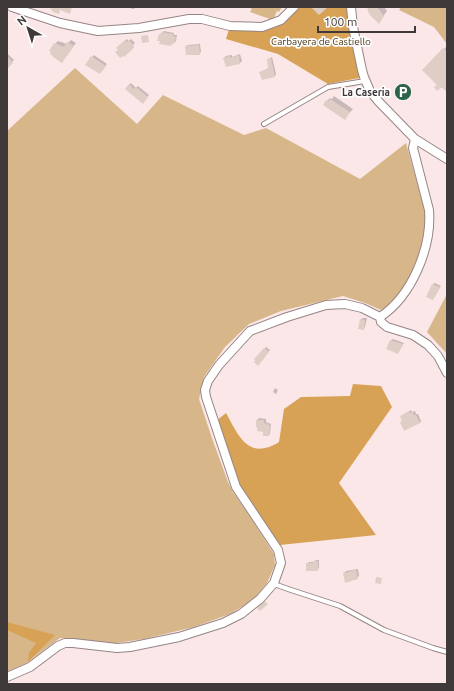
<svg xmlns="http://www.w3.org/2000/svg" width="454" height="691" viewBox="0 0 454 691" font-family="Ubuntu,sans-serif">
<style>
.green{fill:#d7b78a}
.forest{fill:#d7a255}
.shadow{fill:#0003}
.building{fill:#dfcec6}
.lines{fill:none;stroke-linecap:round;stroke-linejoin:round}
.service-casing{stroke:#978585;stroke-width:6}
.minor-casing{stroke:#978585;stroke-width:10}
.service{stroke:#fff;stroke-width:4}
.minor{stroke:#fff;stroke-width:8}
.labels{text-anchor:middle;stroke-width:3.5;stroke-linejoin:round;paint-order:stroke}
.park-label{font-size:10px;fill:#493311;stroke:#fff}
.poi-label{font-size:10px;font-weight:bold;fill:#403939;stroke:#fff;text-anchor:end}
</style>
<rect width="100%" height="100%" fill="#fbe7e8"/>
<path class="green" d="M248,7H282L279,12L277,11L273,20L250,12L252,9Z
M401,7H447V44L434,27L399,10Z
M75,68L137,124L163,95L244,135L266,128L360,179L406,143L426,215L425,230L420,253L407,285L389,305L381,310L365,303L343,296L281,311L249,324L225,347L204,377L199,399L213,441L228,482L233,492L253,521L274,554L275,565L267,583L253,600L230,614L194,627L144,639L109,644L80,639L60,638L25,664L7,672V131Z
M447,294V354L427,332Z"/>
<path class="forest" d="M294,7H351L364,77L328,84L278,54L226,39L230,26L273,23Z
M353,384L381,386L392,407L339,483L376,535L280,545L239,484L216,421L226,413C239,436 248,461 279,442L284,409L301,397L350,396Z
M7,622L55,635L28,662L29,653L36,643L7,630Z"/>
<path class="shadow" d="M125,7H136L134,9Z
M368,7H384L387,11L379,22Z
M164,31L174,33V35H177L176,41L174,43L160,34Z
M127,39L129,41L131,39L135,43L133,45L134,47L124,56L117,48Z
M71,40L76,43L67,55L55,44L58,41L67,44Z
M200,44L201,52L199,54L186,46L188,45Z
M447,46V91L438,85L423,70Z
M7,53L14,60L7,67Z
M240,54L242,61L240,63L227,66L224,58L226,56L232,55V57Z
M94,55L107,64L102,71L86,64Z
M272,57L276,74L275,76L260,72L269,68L268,59Z
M131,83L136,88L138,86L149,95L143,102L126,88Z
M334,96L353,109L345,118L327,101L330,98L332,99Z
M435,283L441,286L433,299V284Z
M363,318H367L365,327L363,329L361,319Z
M393,339L404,343L398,353L391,340Z
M266,347L270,350L260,363L256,359Z
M275,388L278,390L276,394L273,392Z
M411,410L412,412L415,411L416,414H418L421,421L420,423L403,420V415Z
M259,418L266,419V422L271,424L270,434L269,435L257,420Z
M316,560H319V568L317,570L307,564L309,562H313Z
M358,569L359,576L357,578L344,573L346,571Z"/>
<path class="building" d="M53,7H72L70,14L60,10L59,14L53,12L50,8Z
M311,7H328L319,15Z
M367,7H377L384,16L379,24L369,14Z
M162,32L173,34V36L176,37L174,44H172L171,46L159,44L160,41H157L159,34H161Z
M148,35L149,42L142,43L141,36Z
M125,40L126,42L129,40L134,46L132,48L133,49L124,57L123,56L120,58L115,52L118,50L116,48Z
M67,42L74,46L62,63L53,57V56L50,54L51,52L49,51L54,43L64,47Z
M199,45L200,55H186L185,46Z
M443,48L447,52V92L442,87L437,91L434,87L437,85L422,70Z
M239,55L240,64L226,67L223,58L230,56V58Z
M7,56L13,63L7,69Z
M91,56L106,66L100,74L85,65Z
M271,58L275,77L262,80L259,72L268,69L267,59Z
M129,84L134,89L136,87L148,97L143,104L125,89Z
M330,99L350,112L345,120L323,105L326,100L329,101Z
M432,284L440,287L433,300L426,297Z
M360,319L365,320L364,330L358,329Z
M390,340L403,344L398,354L386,349Z
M264,348L269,352L258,366L254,362L255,360L254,359Z
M409,411L410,413L413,412L414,415H416L420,423L404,431L400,422L402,421L400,416Z
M256,420H264V423L270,425L269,436H263V432L257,431V427H256Z
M313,561H318V571H306V563H313Z
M356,570L358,579L345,583L343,573Z
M376,577L382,578L381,584L375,583Z
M265,601L268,604L260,611L257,608Z"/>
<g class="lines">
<defs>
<path id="service" d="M264,124L328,87L365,81
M274,584L291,590L340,606L384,630L433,648L447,652"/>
<path id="minor" d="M12,7L60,23L98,31L139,28L189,19H202L230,26L262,27L281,20L294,7
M351,7L353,27L362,70L364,77L370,91L379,102L415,139L447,159
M380,317L381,322L387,327L413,335L428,345L438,356L447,373
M7,677L30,667L58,646L65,643H73L117,648L130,647L179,637L223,623L241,614L260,599L274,583L281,563L278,550L236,487L206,397L205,390L208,381L219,365L250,331L287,317L326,305L345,304L362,308L380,317C412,296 432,247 429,210L413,148L415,139"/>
</defs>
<use href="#service" class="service-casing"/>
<use href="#minor" class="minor-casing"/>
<use href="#service" class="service"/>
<use href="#minor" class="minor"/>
</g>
<defs>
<symbol id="parking-disc" viewBox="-11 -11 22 22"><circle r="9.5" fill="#2d634a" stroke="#fff"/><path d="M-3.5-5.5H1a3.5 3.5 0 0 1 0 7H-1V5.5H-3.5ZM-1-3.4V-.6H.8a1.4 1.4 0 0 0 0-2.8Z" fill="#fff"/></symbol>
</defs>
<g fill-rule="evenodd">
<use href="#parking-disc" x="393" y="82" width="20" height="20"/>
</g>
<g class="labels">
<g class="park-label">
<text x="321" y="45">Carbayera de Castiello</text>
</g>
<g class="poi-label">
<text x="390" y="96">La Caseria</text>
</g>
</g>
<rect width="454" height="691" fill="none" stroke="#403939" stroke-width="16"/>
<g transform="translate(28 28) rotate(321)" stroke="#ffffff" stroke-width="3" paint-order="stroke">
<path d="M0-3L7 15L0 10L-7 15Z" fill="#403939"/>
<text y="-6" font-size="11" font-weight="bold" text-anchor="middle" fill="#403939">N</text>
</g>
<path d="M318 26v6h97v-6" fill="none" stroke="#403939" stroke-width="2"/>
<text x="324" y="26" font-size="12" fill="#403939" stroke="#ffffff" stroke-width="3" paint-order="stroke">100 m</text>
</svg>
